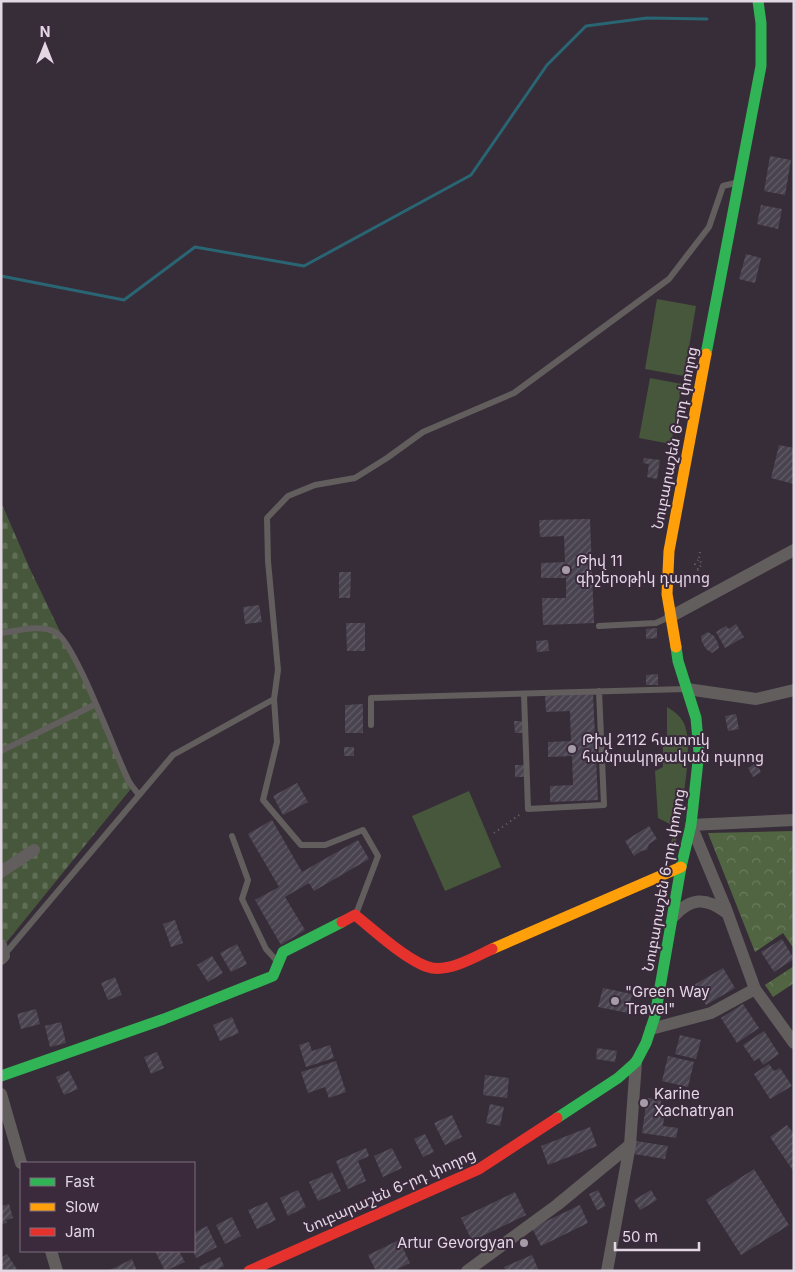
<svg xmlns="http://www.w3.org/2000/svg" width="795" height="1272" viewBox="0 0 795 1272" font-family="Inter,'Noto Sans Armenian',sans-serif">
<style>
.green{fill:#47573b}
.forest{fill:url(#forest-crowns)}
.cemetery{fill:url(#cemetery-stones)}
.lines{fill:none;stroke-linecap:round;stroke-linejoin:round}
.stream{stroke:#296573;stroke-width:3}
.building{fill:url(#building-hatch)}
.path{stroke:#6b6668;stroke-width:2;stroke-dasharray:1 4;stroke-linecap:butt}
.lane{stroke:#625e5d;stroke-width:6}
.street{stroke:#625e5d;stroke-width:12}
.fast{stroke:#30b455;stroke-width:11}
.slow{stroke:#ff9f0a;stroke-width:11}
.jam{stroke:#e5322d;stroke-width:11}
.poi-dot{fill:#a69ca7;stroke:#3b293c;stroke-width:2}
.labels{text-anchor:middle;stroke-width:4;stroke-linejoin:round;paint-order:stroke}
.street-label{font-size:15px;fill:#e2d7e3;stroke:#3b293c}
.poi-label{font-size:15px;fill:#e2d7e3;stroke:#3b293c;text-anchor:start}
</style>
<defs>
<pattern id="forest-crowns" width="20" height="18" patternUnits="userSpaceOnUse" patternTransform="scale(1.25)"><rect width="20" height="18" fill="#526542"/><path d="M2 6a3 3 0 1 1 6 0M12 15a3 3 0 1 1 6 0" fill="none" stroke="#6b7a5d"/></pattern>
<pattern id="cemetery-stones" width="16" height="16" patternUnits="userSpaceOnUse" patternTransform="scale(1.25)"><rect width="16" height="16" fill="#47573b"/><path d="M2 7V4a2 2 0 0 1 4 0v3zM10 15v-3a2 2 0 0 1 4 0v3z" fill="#616e57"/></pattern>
<pattern id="building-hatch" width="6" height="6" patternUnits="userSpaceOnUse" patternTransform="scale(1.25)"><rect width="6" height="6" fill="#494350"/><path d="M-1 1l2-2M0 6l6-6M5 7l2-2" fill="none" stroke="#635d69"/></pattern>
</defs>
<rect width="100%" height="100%" fill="#372d38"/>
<path class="green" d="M657,299L696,306L684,376L645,369Z
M650,378L682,384L671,444L639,438Z
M667,707C675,712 682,717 685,726C694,752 679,820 675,849L671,842L674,833L672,825L658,818L655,771L663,767V739L667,735Z
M469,791L501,867L445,891L412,816Z"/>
<path class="forest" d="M794,831V949L783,933L755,952L708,833Z
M794,966V983L773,997L765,985Z"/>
<path class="cemetery" d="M1,502L30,569L134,785L1,949Z"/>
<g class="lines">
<path class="stream" d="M1,276L124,300L195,247L304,266L471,175L547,65L586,26L647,18L707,19"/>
</g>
<path class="building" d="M770,156L791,160L785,195L764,191Z
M761,205L782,209L778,229L757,224Z
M746,254L761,258L755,283L739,279Z
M779,445L794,448V484L771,478Z
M644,458L660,460L657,479L647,477L649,464L643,463Z
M590,519L594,623L543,625L542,598H566V578H541V563L565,562L564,536L540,537L539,520Z
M339,572H351L350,598H339Z
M259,605L262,622L245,624L243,607Z
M346,623H365V651H347Z
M736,624L744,637L725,648L716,632L726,626L729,629Z
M657,628V638L646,639V629Z
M708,632L714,636L718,643L719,648L712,653L706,649L702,642L701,636Z
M548,640L549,651L537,652L536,641Z
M658,674V685H646V675Z
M593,694L598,800L550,802V786L573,785L572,756L548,757V742L571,741L570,711L546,712L545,696Z
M363,704V733H345V705Z
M736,714L739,729L728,731L725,716Z
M514,721H524V733H515Z
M344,747H354V756H344Z
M756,763L761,772L753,777L748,768Z
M515,765H524L525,777H515Z
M297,783L308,802L283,815L273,796Z
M272,820L302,872L358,840L369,859L314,891L309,883L285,897L305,930L281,945L255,900L279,887L248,834Z
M649,826L657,839L649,844L647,850L641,851L634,856L625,841Z
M175,920L183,943L171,947L163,924Z
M782,939L794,959L774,972L761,952Z
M237,944L247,964L231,972L220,953Z
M212,956L223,973L208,982L197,965Z
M723,968L735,988L706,1005L694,985Z
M115,977L122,995L108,1000L101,983Z
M603,988L632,994L628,1013L598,1007Z
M743,1004L759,1028L737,1043L721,1018Z
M36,1009L40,1024L21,1029L17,1014Z
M232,1017L239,1033L220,1041L213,1025Z
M61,1022L66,1043L50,1047L45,1026Z
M764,1031L779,1054L763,1065L759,1058L754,1061L743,1045Z
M680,1035L701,1040L696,1059L675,1054Z
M309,1042L312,1051L330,1045L334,1058L306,1067L299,1045Z
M597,1048L617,1051L615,1062L596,1059Z
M157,1052L164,1068L151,1074L144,1057Z
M668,1056L694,1062L688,1087L662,1081Z
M336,1061L346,1092L329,1098L325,1087L308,1093L301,1072Z
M769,1064L774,1071L780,1068L792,1086L770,1099L754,1074Z
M69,1071L78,1089L64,1095L56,1077Z
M485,1075L509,1078L507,1098L483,1095Z
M647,1098L661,1100L660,1109L665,1110L663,1126L678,1128L676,1138L642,1133Z
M490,1104L504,1107L500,1126L486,1123Z
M452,1115L462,1137L445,1145L434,1123Z
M787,1125L794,1134V1172L770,1137Z
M590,1127L597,1146L548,1165L541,1146Z
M425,1134L434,1152L423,1157L414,1139Z
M636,1141L668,1146L665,1159L634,1154Z
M366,1148L369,1156L358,1161L366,1181L348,1189L336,1161Z
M392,1148L402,1168L383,1177L374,1156Z
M754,1169L789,1225L741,1255L706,1200Z
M332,1172L341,1191L318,1201L309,1182Z
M298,1190L306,1207L288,1216L280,1198Z
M598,1190L606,1206L597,1210L589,1194Z
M651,1190L657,1200L640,1210L634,1200Z
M515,1192L526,1215L472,1241L461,1218Z
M267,1202L276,1220L257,1229L248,1210Z
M9,1204L13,1218L6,1220L7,1223L1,1224V1206Z
M580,1205L588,1223L541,1246L532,1228Z
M232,1217L241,1236L225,1244L216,1225Z
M207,1226L217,1247L196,1258L193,1251L194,1233Z
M399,1240L410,1263L393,1271H376L368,1255Z
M155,1251H179L185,1262L165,1271Z
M7,1254L18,1271H1V1258Z
M532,1255L539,1271H506L504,1267Z
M220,1257L224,1266L214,1271H201L199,1267Z
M132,1259L137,1271H108Z"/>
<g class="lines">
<path class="path" d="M700,552L699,559L702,564L698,569L697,578L704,581L705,584
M698,569L695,564L699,559
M494,833L522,813"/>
<path class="lane" d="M599,626L656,623L669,617
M1,633C18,631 39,624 55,632C74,640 116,755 128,780C131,785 135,790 139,795
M524,694L528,809L604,805L599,691
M371,725V698L685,689
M1,751L96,704
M232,836L248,880L242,899L266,949L276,960
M356,914L378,856L363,830L325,845H301L263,800L277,742L274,699L278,670L268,561L267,518L288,496L315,485L355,478L387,458L423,432L514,393L669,279L709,227L723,186L735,183
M4,955L173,755L274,699"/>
<path class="street" d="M670,617L794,550
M687,689L756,699L794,690
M794,820L691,825L726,909L755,989L794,1043
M1,872L34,850
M673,917C691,897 706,897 727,913
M1,945L4,956L1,959
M651,1029L711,1013L755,989
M1,1094L21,1163
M51,1251L57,1271
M467,1271L557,1205L630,1145
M607,1271L630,1145L636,1062"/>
<path class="fast" d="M706,354L761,66V23L758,1
M1,1076L164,1019L273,976L283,952L342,922
M557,1118L618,1078L636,1062L646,1043L655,1016L681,867L691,825L699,752L696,718L678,661L676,647"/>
<path class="slow" d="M676,647L667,594L669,551L706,354
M492,949L681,867"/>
<path class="jam" d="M342,922L355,915C374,930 410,964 432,968C451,971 475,957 492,949
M249,1271L479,1169L557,1118"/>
</g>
<g class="poi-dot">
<circle cx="566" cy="570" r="5"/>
<circle cx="572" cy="749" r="5"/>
<circle cx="615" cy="1001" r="5"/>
<circle cx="644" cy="1103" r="5"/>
<circle cx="524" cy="1243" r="5"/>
</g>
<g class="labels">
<g class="street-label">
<text transform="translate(675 438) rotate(-79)" y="5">Նուբարաշեն 6-րդ փողոց</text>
<text transform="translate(664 880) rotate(-80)" y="5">Նուբարաշեն 6-րդ փողոց</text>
<text transform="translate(390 1191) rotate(-24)" y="5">Նուբարաշեն 6-րդ փողոց</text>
</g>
<g class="poi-label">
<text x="576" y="566">Թիվ 11<tspan x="576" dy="17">գիշերօթիկ դպրոց</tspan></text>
<text x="582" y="745">Թիվ 2112 հատուկ<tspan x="582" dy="17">հանրակրթական դպրոց</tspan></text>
<text x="625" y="997">"Green Way<tspan x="625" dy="17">Travel"</tspan></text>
<text x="654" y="1099">Karine<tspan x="654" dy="17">Xachatryan</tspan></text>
<text x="514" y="1248" text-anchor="end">Artur Gevorgyan</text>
</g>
</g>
<rect width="795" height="1272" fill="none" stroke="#e2d7e3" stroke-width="5"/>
<rect x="20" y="1162" width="175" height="90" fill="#3b293c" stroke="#7e6f7f"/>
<rect x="30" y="1178" width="25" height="8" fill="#30b455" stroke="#7e6f7f"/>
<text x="65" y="1187" font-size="15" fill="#e2d7e3">Fast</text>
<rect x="30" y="1203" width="25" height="8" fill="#ff9f0a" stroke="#7e6f7f"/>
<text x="65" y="1212" font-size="15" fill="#e2d7e3">Slow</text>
<rect x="30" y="1228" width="25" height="8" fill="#e5322d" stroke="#7e6f7f"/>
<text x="65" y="1237" font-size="15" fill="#e2d7e3">Jam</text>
<g transform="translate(45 45)" stroke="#3b293c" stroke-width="4" paint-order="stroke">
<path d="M0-4L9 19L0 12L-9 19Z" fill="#e2d7e3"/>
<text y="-8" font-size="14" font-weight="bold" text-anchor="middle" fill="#e2d7e3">N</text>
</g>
<path d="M615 1242v8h84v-8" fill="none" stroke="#e2d7e3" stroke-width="2.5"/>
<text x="622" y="1242" font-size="15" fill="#e2d7e3" stroke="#3b293c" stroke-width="4" paint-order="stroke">50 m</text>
</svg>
